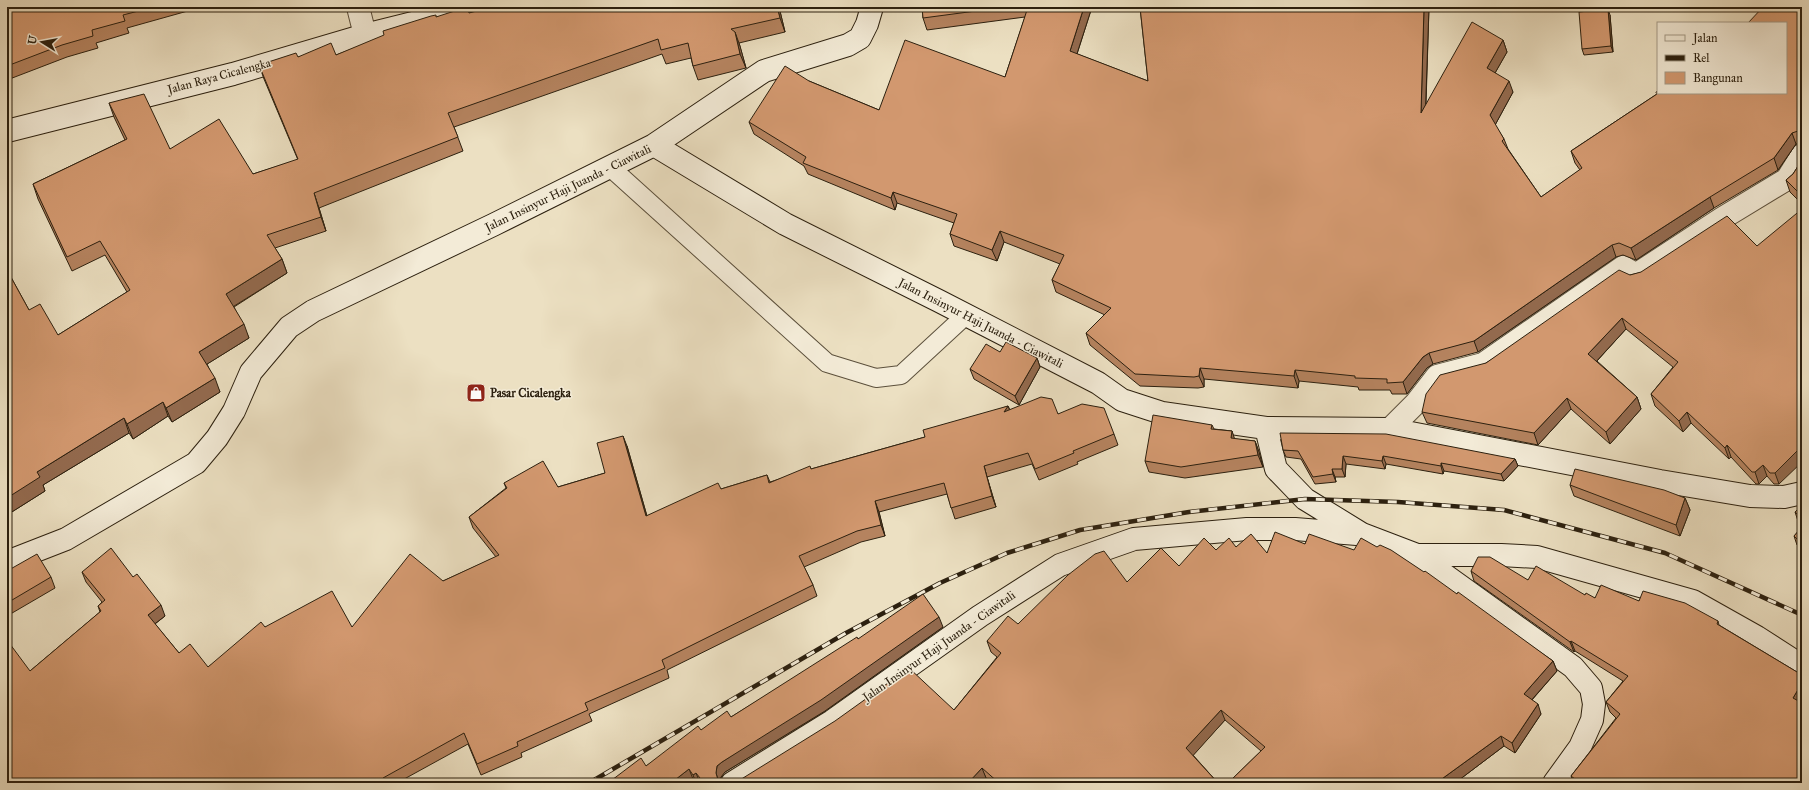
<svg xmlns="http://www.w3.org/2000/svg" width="1809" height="790" viewBox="0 0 1809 790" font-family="'IM FELL Great Primer',serif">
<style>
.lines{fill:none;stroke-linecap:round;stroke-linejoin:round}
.lane-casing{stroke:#5c503c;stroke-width:20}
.street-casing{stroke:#5c503c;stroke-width:24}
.secondary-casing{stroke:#2c200f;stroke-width:24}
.lane{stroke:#f3ebd7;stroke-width:18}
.street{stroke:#f3ebd7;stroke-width:22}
.secondary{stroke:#f3ebd7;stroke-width:22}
.rail-casing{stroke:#2c200f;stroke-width:4.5}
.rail{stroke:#f3ebd7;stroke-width:3;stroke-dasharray:9;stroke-linecap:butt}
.wall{fill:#b5835f;stroke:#2c200f}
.shaded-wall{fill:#936a4e;stroke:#2c200f}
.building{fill:#d2986f;stroke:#2c200f}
.labels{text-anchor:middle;stroke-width:3;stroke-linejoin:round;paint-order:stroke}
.street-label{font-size:12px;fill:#2c200f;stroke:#f3ebd7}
.poi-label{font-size:12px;font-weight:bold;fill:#2c200f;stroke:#f3ebd7;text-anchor:start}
</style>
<rect width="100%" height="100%" fill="#ece0c2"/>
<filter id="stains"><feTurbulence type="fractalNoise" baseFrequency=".005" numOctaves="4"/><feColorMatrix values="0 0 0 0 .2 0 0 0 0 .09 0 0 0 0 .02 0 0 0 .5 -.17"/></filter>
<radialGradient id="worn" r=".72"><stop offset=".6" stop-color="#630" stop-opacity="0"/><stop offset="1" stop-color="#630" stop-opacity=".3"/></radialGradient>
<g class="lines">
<defs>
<path id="lane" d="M610,167L827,363L876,378L901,375L966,315"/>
<path id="street" d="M358,7L365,35
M1390,429L1416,403L1437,376L1483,364L1623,267L1635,274L1640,272L1721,219L1787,179L1802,155"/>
<path id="secondary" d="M7,131L233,74L365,35L477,7
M654,145L764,71L848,45L860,38L867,24L872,7
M1266,428L1390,429L1660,481L1750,496L1784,497L1802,493
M1417,555H1501L1537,557L1693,601L1757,637L1802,666
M7,562L66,539L196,463L217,438L234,411L251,372L289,327L313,311L493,225L654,145L785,224L939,301L1098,383L1122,400L1162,413L1266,428L1276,469L1305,499L1362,534L1417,555L1573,667L1591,688L1594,704L1592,720L1580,747L1554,783
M732,783L832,721L980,616L1060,565L1134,539L1247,529H1295L1357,534"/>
</defs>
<use href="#lane" class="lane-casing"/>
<use href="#street" class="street-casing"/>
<use href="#secondary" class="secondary-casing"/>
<use href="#lane" class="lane"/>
<use href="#street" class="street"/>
<use href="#secondary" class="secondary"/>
<defs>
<path id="rail" d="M589,783L846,633L940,583L1007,553L1080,530L1189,512L1305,499L1398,502L1504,510L1665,553L1802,615"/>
</defs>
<use href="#rail" class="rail-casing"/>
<use href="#rail" class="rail"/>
</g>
<path class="wall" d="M7,7H202L127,28L129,33L96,43L98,48L67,57L7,80Z
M492,7H779L785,32L739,43L746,68L698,80L693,66L691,58L666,64L662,54L454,127L463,151L319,208L326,231L275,248L282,259L287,273L234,307L249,338L207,364L220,392L172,422L168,416L133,439L129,433L43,485L45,491L7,515V270L29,310L58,335L127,292L105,255L72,271L38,199L33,184L125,140L114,117L109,103L170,149L253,174L298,160L264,79L259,65L298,57L336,55L436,17L469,13Z
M922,7H1092L1077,54L1148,81L1140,7H1429L1426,104L1503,40L1507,52L1495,73L1513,92L1495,125L1504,139L1508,149L1541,197L1580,170L1575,163L1571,151L1657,94L1656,92L1802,7V143L1796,144L1778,170L1714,208L1636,260L1623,255L1616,257L1478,352L1433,364L1427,368L1407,394H1392L1390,390H1359L1358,387L1299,381L1298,388L1204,379V387L1198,388L1140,386L1090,345L1086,333L1105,315L1056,292L1052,280L1060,264L1004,242L997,261L954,246L950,234L954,223L897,203L895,210L808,174L804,166L754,134L749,122L809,81L879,110L1005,77L1025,17L927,30L923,18Z
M1610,15L1613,52L1584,55L1582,49Z
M1802,160V204L1790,192L1786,180L1793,174Z
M1757,246L1779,484H1774L1767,476L1759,484H1756L1731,457L1729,459L1691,423L1683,432L1655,406L1651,394L1673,367L1626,329L1597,361L1637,397L1641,409L1610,444L1571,409L1538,445L1427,423L1422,412L1486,363L1630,275Z
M1000,352L1037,358L1040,367L1019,405L974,379L970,369Z
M1008,406L1010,410L1058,414L1114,434L1118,445L1077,462L1078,464L1039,480L1032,464L987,477L996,507L955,519L947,494L879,512L885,536L861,542L804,567L813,585L817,596L667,670L669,678L589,714L592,721L521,753L522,757L481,775L468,744L397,783H7L30,671L100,612L98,606L102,602L86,582L82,572L133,577L165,616L155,624L179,653L208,667L265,627H352L443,581L496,557L473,528L469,517L506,488L504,483L558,487L605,473L627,446L647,516L721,489L767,475L770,482L811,469L925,437Z
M1212,425L1214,429L1232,431L1234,439L1255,441L1259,452L1263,467L1185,478L1149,472L1145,461Z
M1283,450L1515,459L1518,466L1504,481L1444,471L1443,474L1386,464L1385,469L1346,464L1345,477H1335L1336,482L1315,484L1301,459L1286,457Z
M1570,485L1685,498L1690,510L1680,536L1574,496Z
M1802,505V525L1798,521L1795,512Z
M1802,527V550L1797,545L1794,536Z
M1305,544L1457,594L1553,661L1557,671L1532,700L1541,714L1515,753L1504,746L1455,783H1228L1261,751L1225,720L1193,755L1218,783H991L986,778L954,710L997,657L991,652L987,641L1018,624L1127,582L1179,566L1216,550L1236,547L1267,553Z
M1798,568L1802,572V578L1801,577Z
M7,571L51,577L55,588L7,616Z
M1471,571L1528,580L1595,598L1639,601L1718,621L1719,625L1802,675V699L1800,702L1802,783H1574L1571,776L1616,718L1610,712L1606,702L1623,681L1575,651L1574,652L1474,581Z
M943,627L825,711L725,772L721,777L720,782L722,783H696L693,779L688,783H608L646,766L701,730L731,717L858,639Z"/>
<path class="shaded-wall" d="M777,7H779L785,32L780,18Z
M1084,7H1092L1074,63L1070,51Z
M1424,7H1429L1425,124L1421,113Z
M1608,9L1610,15L1613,52L1611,46Z
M735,32L740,46L746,68L740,54Z
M1503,40L1507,52L1491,80L1487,68Z
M1509,81L1513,92L1494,127L1490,115Z
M1792,133L1796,144L1778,170L1774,158Z
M893,192L897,203L895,210L891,198Z
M314,193L319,208L326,231L321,217Z
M1710,197L1714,208L1636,260L1631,248Z
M1000,231L1004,242L997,261L992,250Z
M1612,245L1616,257L1478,352L1474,341Z
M282,259L287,273L231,308L226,294Z
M1622,318L1626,329L1593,365L1588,354Z
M244,324L249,338L204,366L199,352Z
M1429,353L1433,364L1427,368L1407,394L1403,382L1423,357Z
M1037,358L1040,367L1019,405L1015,396Z
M1200,368L1204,379V387L1199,376Z
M1295,370L1299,381L1298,388L1294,376Z
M215,378L220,392L172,422L166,408Z
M1637,397L1641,409L1610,444L1606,432Z
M1567,398L1571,409L1538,445L1534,433Z
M163,402L168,416L133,439L127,424Z
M1008,406L1012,416L1004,412Z
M1687,412L1691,423L1683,432L1679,421Z
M124,418L129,433L43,485L45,491L7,515V498L37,472Z
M1232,431L1236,443L1231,438Z
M1802,433V446L1799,437Z
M623,436L627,446L650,527L646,516Z
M1255,441L1259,452L1263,467L1258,455Z
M1727,445L1731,457L1729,459L1725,448Z
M1802,446V462L1779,484L1775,473Z
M1343,456L1346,464L1345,477L1342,469Z
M1383,456L1386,464L1385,469L1382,461Z
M1515,459L1518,466L1504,481L1501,474Z
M1441,463L1444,471L1443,474L1441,466Z
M1763,465L1767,476L1759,484L1755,472Z
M984,466L987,477L996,507L992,496Z
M1332,469L1335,477L1336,482L1333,474Z
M1685,498L1690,510L1680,536L1676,525Z
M875,501L879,512L885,536L881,525Z
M161,605L165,616L152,626L148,615Z
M939,617L943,627L825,711L725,772L721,777L719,783L716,773L717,766L722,762Z
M1571,641L1575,651L1574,652L1570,642Z
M1553,661L1557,671L1528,704L1524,694Z
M1802,683V699L1797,708L1793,698Z
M1538,704L1541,714L1515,753L1512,743Z
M1221,710L1225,720L1190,759L1186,748Z
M1501,736L1504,746L1455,783H1440L1439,781Z
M982,768L986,778L981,783H968Z
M689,769L693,779L688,783H671Z
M696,773L700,783H696L693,775Z"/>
<path class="building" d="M7,7H154L123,15L125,21L92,30L93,36L62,45L7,66Z
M467,7L469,13L492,7H777L780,18L731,29L735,32L740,54L693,66L688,43L661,50L658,39L448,113L458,137L314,193L321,217L267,235L282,259L226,294L244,324L199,352L215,378L166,408L163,402L127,424L124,418L37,472L40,477L7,498V270L29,310L40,304L58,335L130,290L100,241L67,257L33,184L127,139L109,103L144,94L170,149L219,119L253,174L298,159L259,65L296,53L298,57L331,43L336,55L384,35L383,31L431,16L436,15V17Z
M922,7H1006L923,18Z
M1028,7H1084L1070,51L1148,81L1140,7H1424L1421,113L1472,22L1503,40L1487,68L1509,81L1490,115L1504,139L1502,141L1541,197L1582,168L1571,151L1657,94L1656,92L1658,91V93H1786V23H1748L1763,7H1802V132L1798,131L1792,133L1774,158L1710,197L1631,248L1619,243L1612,245L1474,341L1429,353L1423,357L1403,382L1387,383V379L1355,378V376L1295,370L1294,376L1200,368L1199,376L1194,377L1135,374L1086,333L1111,308L1052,280L1064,255L1000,231L992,250L950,234L957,214L893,192L891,198L803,163L806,157L749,122L785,66L809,81L879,110L905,40L1005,77Z
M1608,9L1611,46L1582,49L1579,12Z
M1802,160V196L1786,180L1793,174Z
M1802,209V433L1799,437L1802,440V446L1775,473H1770L1763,465L1755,472H1752L1727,445L1725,448L1687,412L1679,421L1651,394L1678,362L1622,318L1588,354L1637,397L1606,432L1567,398L1534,433L1422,412L1426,394L1440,375L1486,363L1619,270L1630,275L1641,272L1727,216L1757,246Z
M1006,342L1037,358L1015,396L970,369L986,344L1000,352Z
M1041,397L1052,399L1058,414L1082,404L1104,408L1114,434L1073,451L1074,453L1035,469L1028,453L984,466L992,496L951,508L944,483L875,501L881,525L857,531L799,556L813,585L662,660L665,668L585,703L588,710L517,742L518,746L477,764L464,733L383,778L385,782L383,783H7V640L30,671L101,611L98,606L105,600L82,572L111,548L133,577L137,574L161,605L148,615L179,653L190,644L208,667L261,622L265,627L332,591L352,627L410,554L443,581L499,555L469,517L507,488L504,483L543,461L558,487L605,473L597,443L623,436L646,516L718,483L721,489L767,475L769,483L810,466L811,469L925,437L923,430L1008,406L1004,412Z
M1153,415L1212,425L1211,429L1232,431L1231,438L1255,441L1258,455L1181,467L1145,461Z
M1280,433L1386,434L1515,459L1501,474L1441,463V466L1383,456L1382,461L1343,456L1342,469H1332L1333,474L1313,477L1298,451L1283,450Z
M1575,469L1664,490L1685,498L1676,525L1570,485Z
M1802,505V519L1795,512Z
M1802,527V544L1794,536Z
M1275,532L1305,544L1309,534L1354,550L1361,538L1377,547L1380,545L1391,550L1424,572L1425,571L1457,594L1458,592L1553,661L1524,694L1538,704L1512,743L1501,736L1439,781L1441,783H1228L1265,747L1221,710L1186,748L1218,783H999L982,768L968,783H735L835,721L909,668L954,710L1001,653L987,641L1008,616L1018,624L1068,575L1095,554L1104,551L1127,582L1161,548L1179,566L1204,538L1216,550L1229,538L1236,547L1251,534L1267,553Z
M37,554L51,577L7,603V571Z
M1478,557H1490L1528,580L1536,566L1585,595L1586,593L1595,598L1601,585L1639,601L1643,591L1685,603L1718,621L1717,624L1802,675V683L1793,698L1802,703V783H1580L1571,776L1620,714L1606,702L1628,676L1571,641L1570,642L1471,571Z
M1802,564V572L1798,568Z
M923,594L939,617L821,700L722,762L717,766L716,773L718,780L722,783H704L696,773L693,775L689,769L671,783H608L641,758L646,766L698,726L701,730L727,711L731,717L857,637L858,639Z"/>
<defs>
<symbol id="shop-square" viewBox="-11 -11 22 22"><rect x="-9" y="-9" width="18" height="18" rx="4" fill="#8f2418" stroke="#f3ebd7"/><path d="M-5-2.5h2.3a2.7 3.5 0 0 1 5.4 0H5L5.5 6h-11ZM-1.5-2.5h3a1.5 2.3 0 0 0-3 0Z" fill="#fff"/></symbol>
</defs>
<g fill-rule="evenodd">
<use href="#shop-square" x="465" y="382" width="22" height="22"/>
</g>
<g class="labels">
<g class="street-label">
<text transform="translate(219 76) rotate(-15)" y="4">Jalan Raya Cicalengka</text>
<text transform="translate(568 188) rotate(-26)" y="4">Jalan Insinyur Haji Juanda - Ciawitali</text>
<text transform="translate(981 323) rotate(27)" y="4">Jalan Insinyur Haji Juanda - Ciawitali</text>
<text transform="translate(939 646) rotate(-35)" y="4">Jalan Insinyur Haji Juanda - Ciawitali</text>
</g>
<g class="poi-label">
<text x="490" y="397">Pasar Cicalengka</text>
</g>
</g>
<rect width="1809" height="790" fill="none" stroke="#ece0c2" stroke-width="24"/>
<rect x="8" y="8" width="1793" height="774" fill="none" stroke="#2c200f" stroke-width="2"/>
<rect x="12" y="12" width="1785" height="766" fill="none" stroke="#2c200f"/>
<rect x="1657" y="22" width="130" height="72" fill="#f3ebd7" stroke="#a39a87"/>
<rect x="1665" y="35" width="20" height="6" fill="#f3ebd7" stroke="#a39a87"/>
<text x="1693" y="42" font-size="12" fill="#2c200f">Jalan</text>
<rect x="1665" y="55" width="20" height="6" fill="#2c200f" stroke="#a39a87"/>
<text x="1693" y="62" font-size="12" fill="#2c200f">Rel</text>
<rect x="1665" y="72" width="20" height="12" fill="#d2986f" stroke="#a39a87"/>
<text x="1693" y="82" font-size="12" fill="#2c200f">Bangunan</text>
<g transform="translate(42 42) rotate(281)" stroke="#f3ebd7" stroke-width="3" paint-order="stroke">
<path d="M0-3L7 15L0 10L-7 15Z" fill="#2c200f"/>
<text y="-6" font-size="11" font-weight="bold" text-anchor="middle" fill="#2c200f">U</text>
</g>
<rect width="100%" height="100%" filter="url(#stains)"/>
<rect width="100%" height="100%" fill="url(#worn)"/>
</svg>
